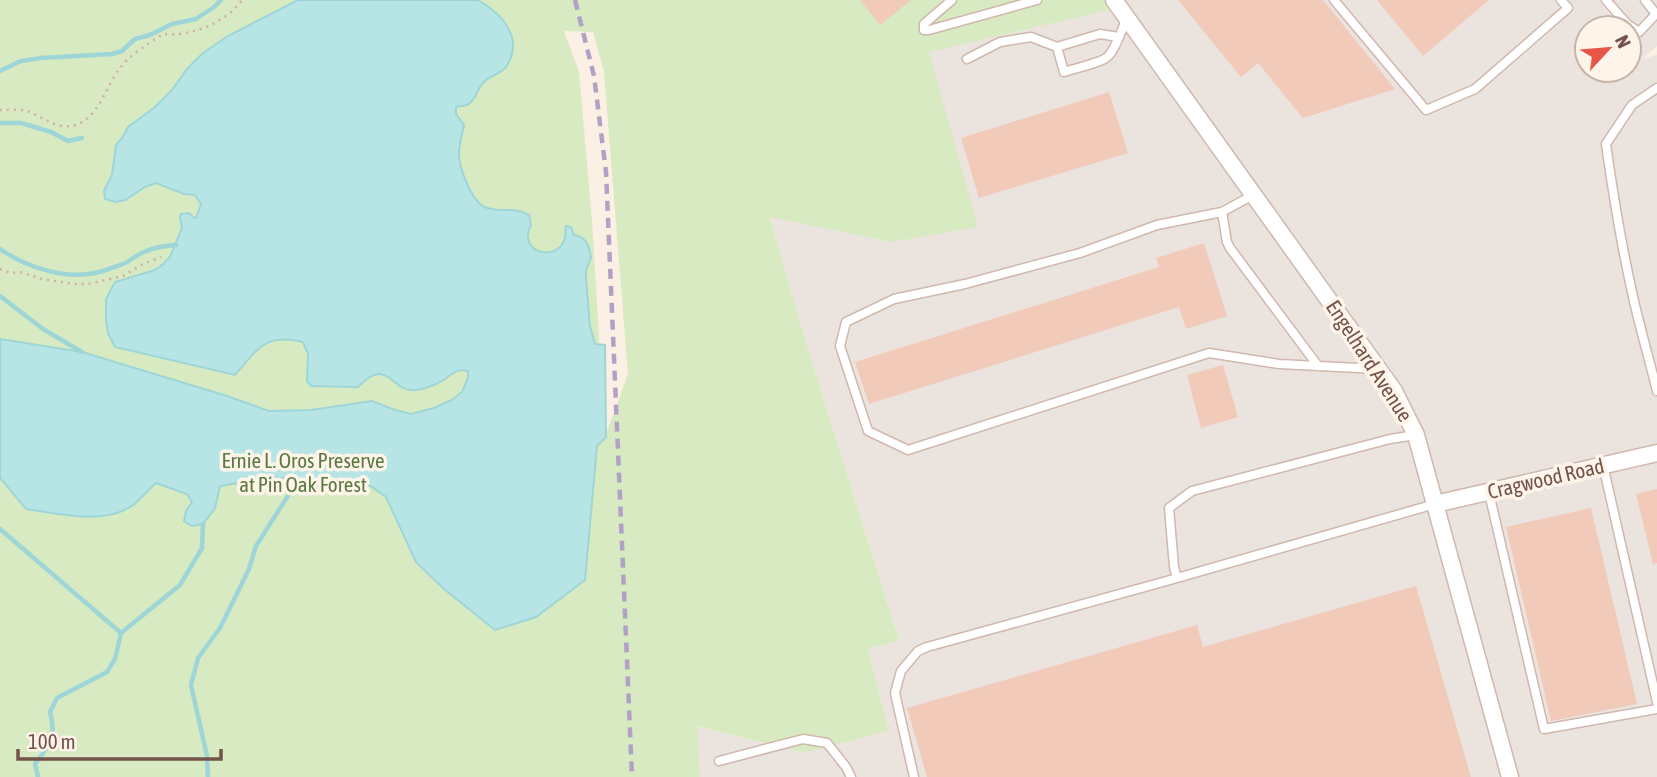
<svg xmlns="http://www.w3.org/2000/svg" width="1657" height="777" viewBox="0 0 1657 777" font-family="'Asap Condensed',sans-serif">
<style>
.industrial{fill:#ebe3de;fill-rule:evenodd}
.green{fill:#d7eac1;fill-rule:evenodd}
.water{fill:#b7e5e6;stroke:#9ed6d8;stroke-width:2}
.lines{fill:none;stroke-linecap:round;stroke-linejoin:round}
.stream{stroke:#9ed6d8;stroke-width:4.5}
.building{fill:#f2caba}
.service-casing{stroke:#d0b8ad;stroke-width:11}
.minor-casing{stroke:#d0b8ad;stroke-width:19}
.path{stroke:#d6ad9e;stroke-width:2.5;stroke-dasharray:2 5;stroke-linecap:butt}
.service{stroke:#fff;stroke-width:8}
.minor{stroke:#fff;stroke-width:16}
.rail{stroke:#b1a2c5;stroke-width:4.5;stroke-dasharray:10 7;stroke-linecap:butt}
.labels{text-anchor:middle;stroke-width:7;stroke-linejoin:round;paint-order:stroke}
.street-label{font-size:21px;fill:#745349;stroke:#fff4e9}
.park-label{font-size:21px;fill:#597a41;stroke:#fff4e9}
</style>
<rect width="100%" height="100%" fill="#fcefe3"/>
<path class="industrial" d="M1105,0H1657V46L1642,59L1657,55V777H700L696,726L803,753L889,731L868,649L899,639L807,346L770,216L891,242L928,52L1112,9ZM1587,28H1629V70H1587Z"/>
<path class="green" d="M0,0H1105L1113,9L929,52L978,227L891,242L770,217L807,346L899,640L868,649L889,731L803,753L697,726L700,777H0ZM564,31L593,32L604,72L628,374L605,437L592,220L579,72Z"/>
<path class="water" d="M298,0H478C502,14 525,38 506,67C500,75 489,75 483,83C477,89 476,101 467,105C463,106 460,106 456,107V114L464,125C462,136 458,146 459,157C460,169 470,194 478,202C482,207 486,208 492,209C505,212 517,207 529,215L531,225C516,252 558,264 565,238C566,234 565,230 566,226L571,227L574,235C587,237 589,246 591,258L586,270V278L590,326L595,344L605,345L606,437L597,446L585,580L536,617L495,630L444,589L416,562L386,497L369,485L346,486L327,489L298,480L273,477L220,486L215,508L203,524L192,526L184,521L186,511L192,502L187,494L156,483C148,490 141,499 133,505C105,526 58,513 26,509L0,478V339L82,352L227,396L269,411L311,410L372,401L395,410L411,414L434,408L452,400L462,392L468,378V371C454,367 450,378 438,383C432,386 423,389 416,390C390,393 389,355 358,387L311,386L307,381L308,354L303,342C264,333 258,349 235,375L115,347L108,333L106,320V299L115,282L155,270L162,265L170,257L182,228L180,217L181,214L189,213L194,218H196L201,204L195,195L184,194L156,183L145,187L125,200L116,202L105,199L104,191L112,175L116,145L123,137L128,127L155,107L172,90L187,69L203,53L228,36Z"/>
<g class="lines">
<path class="stream" d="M0,71L21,61L41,58L112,54L122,51L135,39L150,35L172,24L196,19L214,7L221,0
M0,123H21L51,132L68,141L82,138
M0,249C26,267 67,281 99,272C107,270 117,266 125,263C131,260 137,255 144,252C154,247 165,246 176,245
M0,296L43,329L82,352
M0,529L121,633
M38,777L35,764C50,744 57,738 50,712L57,698L107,672L115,659L121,633L180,585L202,548L203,524
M208,777L207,756L191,685L198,658L220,628L249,569L256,546L298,480"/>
</g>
<path class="building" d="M860,0H911L880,25Z
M1178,0H1323L1395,89L1303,118L1258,63L1241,77Z
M1377,0H1489L1423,56Z
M1109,92L1128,153L979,198L961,138Z
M1204,243L1227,316L1186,329L1179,307L869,404L855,362L1159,267L1156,258Z
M1223,365L1238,417L1201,428L1187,375Z
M1657,489V563L1653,564L1636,494Z
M1591,508L1637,704L1551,721L1506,527Z
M1416,586L1471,777H927L907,708L1197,625L1203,647Z"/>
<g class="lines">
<defs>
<path id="service" d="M952,0L924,24V30H929L1037,0
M1334,0L1426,110L1475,89L1568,8L1561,0
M1606,0L1627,24L1639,32L1656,14L1645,0
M1118,37L1100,34L1057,47L1064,72C1073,69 1099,63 1106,58C1115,52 1122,28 1127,18
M967,59L1000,42L1031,37L1057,47
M1657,88L1632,105L1606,144C1613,194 1621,243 1632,292C1639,325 1649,358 1657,391
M1253,195L1222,212L1157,225L1080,253L965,284L894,299L846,322L840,346L868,431L908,450L1209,353L1279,364L1378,369
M1222,212L1227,242L1230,248L1318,366
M1603,465L1657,702
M1489,493L1544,729L1657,709
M1177,578L1174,567L1169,508L1192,491L1390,439L1416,435
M719,761L803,739L827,743L846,767L851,777
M914,777L895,693L901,671L918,651L927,647L1163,582L1435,504"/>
<path id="minor" d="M1114,0L1394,391L1416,435L1510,777
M1435,504L1657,453"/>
</defs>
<use href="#service" class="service-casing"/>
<use href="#minor" class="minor-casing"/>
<path class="path" d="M0,110C8,110 19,109 27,111C39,115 50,124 62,126C96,130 104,88 120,68C131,54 148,44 163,34C190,37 226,23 242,0
M0,269L10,273L20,272L42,279L74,284H88L123,276L143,264L161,257"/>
<use href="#service" class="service"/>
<use href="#minor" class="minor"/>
<path class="rail" d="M575,0L594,76L606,172L632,777"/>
</g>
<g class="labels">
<g class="street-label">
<text transform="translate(1369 361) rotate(57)" y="7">Engelhard Avenue</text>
<text transform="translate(1546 479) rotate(-13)" y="7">Cragwood Road</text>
</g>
<g class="park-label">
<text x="303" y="468">Ernie L. Oros Preserve<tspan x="303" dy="24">at Pin Oak Forest</tspan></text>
</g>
</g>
<g transform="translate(1608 49) rotate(64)"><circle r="33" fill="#fff4e9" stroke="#c7b4a9" stroke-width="2"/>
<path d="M0-5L12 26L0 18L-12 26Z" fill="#e75747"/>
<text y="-10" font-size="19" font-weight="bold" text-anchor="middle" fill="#745349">N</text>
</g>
<path d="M18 749v10h203v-10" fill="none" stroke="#745349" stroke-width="3.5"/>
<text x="28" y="749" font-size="21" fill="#745349" stroke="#fff4e9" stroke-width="5" paint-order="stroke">100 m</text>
</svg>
